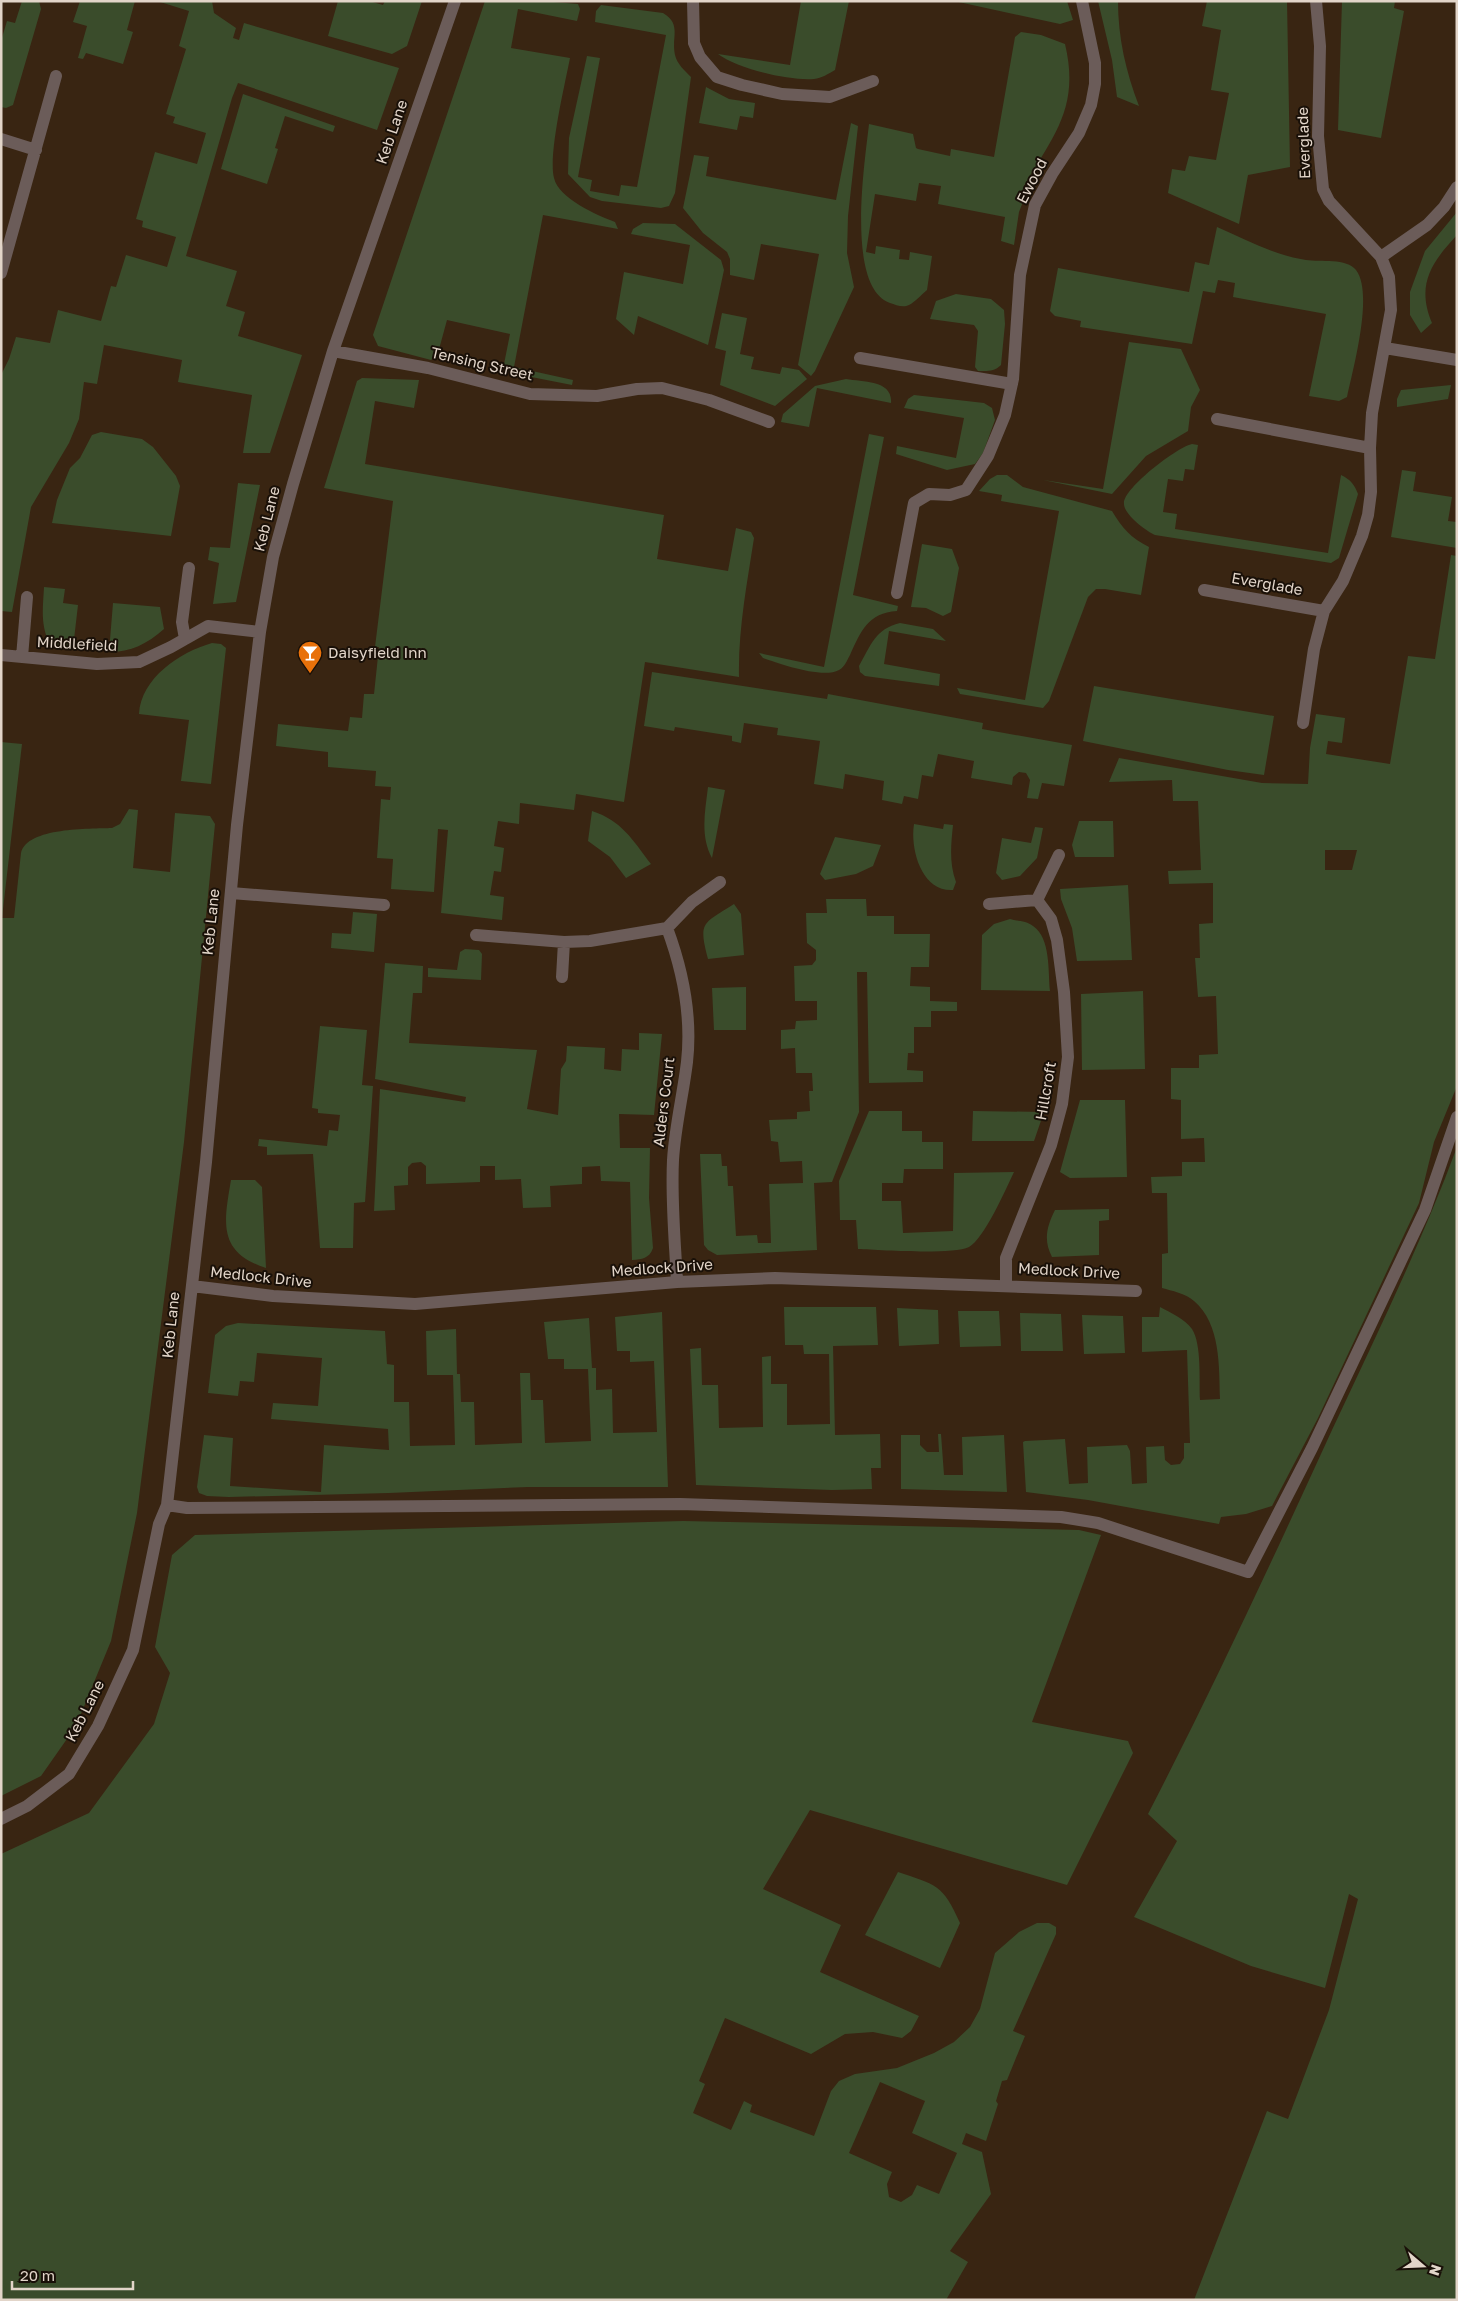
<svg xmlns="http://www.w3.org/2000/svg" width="1458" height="2301" viewBox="0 0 1458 2301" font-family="'Golos Text',sans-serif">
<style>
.green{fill:#3a4c2b;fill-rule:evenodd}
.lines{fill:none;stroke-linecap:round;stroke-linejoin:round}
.minor{stroke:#6b5c59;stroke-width:12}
.labels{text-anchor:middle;stroke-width:4;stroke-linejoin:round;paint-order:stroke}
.street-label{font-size:15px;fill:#e2d5c9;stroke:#191008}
.poi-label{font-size:15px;fill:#e2d5c9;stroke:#191008;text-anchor:start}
</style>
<rect width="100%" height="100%" fill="#392512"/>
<path class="green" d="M22,1H39L41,9L13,105L6,108L1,107V41L7,21L15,23Z
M80,1H135L127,30L133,32L123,64L86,53L83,59L78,58L87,26L73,22Z
M157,1H212L214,13L236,28L233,38L239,40L244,23L399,68L377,130L238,83L232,98L186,256L237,271L226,306L245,312L238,336L302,355L270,453H243L252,395L178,382L182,360L104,345L97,384L84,382L79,419L69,443L31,507L12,612L1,611V375L9,359L16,337L50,343L58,310L101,321L111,286L116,287L126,255L167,267L176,237L142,227L143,221L136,219L155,152L197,164L206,133L173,123L175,117L166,114L186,49L179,46L189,11Z
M338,1H369L383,5L385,1H422L407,46L392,54L328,36Z
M485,1H542L578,4L580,9L577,21L518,9L511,48L570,58C565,84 548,155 554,178C559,199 597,215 615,222L618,229L543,215L514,367L573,380L572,385L516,374L503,369L510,334L447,320L438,353L431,360L378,346L373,335Z
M801,1H849L835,70C828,74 822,78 814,79C789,81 738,69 718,54L790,65Z
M954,1H1067L1073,20L1060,24Z
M1098,1H1118C1118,38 1126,72 1139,106L1117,97L1112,60Z
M1207,1H1287L1290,167L1248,175L1239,224L1168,193L1172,169L1185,171L1189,156L1216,160L1229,93L1211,90L1221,30L1202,26Z
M1342,1H1395L1394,8L1404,11L1381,138L1338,130Z
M601,5L663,13C682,24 671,37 675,55C677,64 685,71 691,77L675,193L669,206L661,208L602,201L590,197L568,174L569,138L587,56L600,58L578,177L592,180L590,191L619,196L621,185L637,187L666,35L595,22L596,11Z
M1021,32L1041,35L1065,44C1080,107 1054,135 1024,186L1028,189L1019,212L1014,245L1001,241L1005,217L938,204L941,186L919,183L916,201L875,194L866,252L875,254L876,246L900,250L899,259L909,260L910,252L932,256L927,290C921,295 915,302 909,305C903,308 896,305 890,303C845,287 865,161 869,124L913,134L916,148L918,149L950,156L951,149L994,157L1015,37Z
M706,87L729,99L755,103L753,118L740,116L737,130L699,123Z
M243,94L335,126L333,132L285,116L275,148L278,149L267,184L221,169Z
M851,123L858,126L848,216L847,253L854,287L815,371L811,376L798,365L819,254L761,244L754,280L730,275V259L727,252L703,233L683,208L694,155L709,157L706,176L836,200Z
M1457,212V235C1431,263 1416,285 1432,323L1421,333L1410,315V292L1425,251Z
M643,223L675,224L721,260L724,270L708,345L638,316L634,335L616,319L624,272L683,284L690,245L631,234L633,229Z
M1217,227C1247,240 1273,255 1306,260C1320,262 1347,258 1356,270C1374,293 1353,369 1347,397L1339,401L1309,396L1326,314L1233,297L1235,283L1218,280L1215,293L1203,291L1192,344L1080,327L1081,321L1055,316L1050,311L1058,268L1189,292L1195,262L1209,265Z
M956,294L991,299L1004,310L1005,324L1001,365C994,372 988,371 978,371L975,367L978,331L974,325L930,319L936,301Z
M722,313L747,318L740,354L754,357L751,369L780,374L782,367L799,370L807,379L775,406L720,385L726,351L715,348Z
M1129,342L1181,349L1200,390L1191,407L1188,431L1146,456L1112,494L1043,480L1103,489Z
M362,378L419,380L414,408L375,401L365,464L664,515L657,559L728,571L736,528L751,532L754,538C747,584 738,630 739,677L645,662L624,802L576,794L574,810L520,803L519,824L498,821L494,846L504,848L501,872L494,871L490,895L504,897L502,920L441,913L448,830L438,829L434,892L391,889L393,859L377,858L381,799L390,800L391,787L375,786L376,771L328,767V752L276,746L278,724L348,731L350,717L362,718L364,694H374L379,647H375L393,501L324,488L357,381Z
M846,379C863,382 893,380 891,403L817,388L809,427L781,422L783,414L815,386Z
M1451,385L1448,399L1397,407V399L1401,390Z
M914,395L984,403L992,408L995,420L983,453L975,464L947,470L896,454L897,446L956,458L964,418L904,408L908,399Z
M101,432L142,439L153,447L176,476L180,486L171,536L52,523L57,500L70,468L80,458L92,435Z
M869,434L884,437L853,595L898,606L897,611C868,613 861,631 850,655C847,660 845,667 839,670C823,679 780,664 763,658L759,653L824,667Z
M1192,444L1198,445L1194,470L1185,469L1183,481L1168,479L1163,512L1177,514L1175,529L1328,553L1341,475C1351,480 1354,484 1358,494L1339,558L1331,563L1155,535C1146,531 1123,514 1124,503C1124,488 1177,447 1192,444Z
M1402,470L1416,472L1413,491L1452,497L1448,521L1457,522V548L1391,537Z
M997,475H1007L1023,487L1112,511C1122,528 1131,538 1149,547L1141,595L1105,589H1096L1088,597L1049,701L1043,708L960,694L957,688L1025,700L1059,511L1001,501L1002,495L979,491L990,479Z
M238,483L260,485L236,602L213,604L219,563L208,560L210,547L230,548Z
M922,544L952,549L959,568L951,612L943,616L926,608L911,607Z
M1451,555L1457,556V1086L1434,1142L1419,1203L1318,1418L1272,1506L1246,1514L1221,1517L1219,1524L1088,1500L1026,1492L1023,1442L1025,1441L1065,1439L1069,1484L1088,1483L1087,1447L1127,1445L1130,1451L1132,1484L1147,1483L1146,1447L1164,1446L1165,1460L1171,1465L1180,1464L1184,1458V1443H1190L1187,1350L1142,1352V1317H1159L1160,1307C1171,1313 1185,1319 1192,1329C1202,1345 1199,1381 1200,1400L1220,1399C1219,1367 1221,1324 1194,1301C1185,1293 1172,1291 1162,1288V1254L1168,1253L1167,1193H1152L1151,1177L1182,1176V1162H1205L1204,1138L1181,1139V1100L1171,1099V1068H1199V1055L1218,1054L1216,996L1198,997L1195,958H1200L1199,924L1213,923V883L1169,884L1168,871L1201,870L1198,801H1173L1172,780L1109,782L1119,758L1262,783L1308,784L1310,748L1316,714L1345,718L1342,743L1328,741L1326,754L1390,764L1408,656L1435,659ZM1325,850H1357L1352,870H1325Z
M44,587L65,589L63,603L78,605L73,648L50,644C40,625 43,608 44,587Z
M113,603L160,607L164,629C147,644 131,652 109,652Z
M900,623L933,629L946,641L889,631L884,664L940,674L939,686L865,676L860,672L859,666C871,645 875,629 900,623Z
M212,643L221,644L226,648L211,784L181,781L189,720L139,714C141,678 180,652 212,643Z
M652,672L827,699L828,694L983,723L982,729L1072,745L1064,786L1042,783L1038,799L1027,798L1030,780L1026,773L1019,772L1013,777L1012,785L971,778L974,761L938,754L933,777L922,775L918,799L904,796L902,804L882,800L884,781L845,774L843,789L814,784L820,741L777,735L778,728L744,723L741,743L732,741V736L675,727L674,731L644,726Z
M1094,686L1274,716L1264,775L1228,770L1083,741Z
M1,742L22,744L2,918H14L21,853C27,827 90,829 112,828L120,824L129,809L138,810L133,868L170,872L175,813L210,816L215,824L184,1142L137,1513L111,1641L76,1726L41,1776L1,1796Z
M708,787L725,790L712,858C700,836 705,812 708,787Z
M592,811C622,821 632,839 651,864L626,878L610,857L588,841Z
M1079,821H1113L1114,857H1075L1072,845Z
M914,824L943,829L944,824L953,825C951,845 949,863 956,882L953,890C921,892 910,848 914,824Z
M1035,827L1043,828L1037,858L1020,876L1002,880L996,873L1002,838L1031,843Z
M835,837L881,845L873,866L856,874L825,880L820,874Z
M1128,885L1132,960L1077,961L1072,928L1061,899L1060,889Z
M826,899H866L867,916H894V934H930L929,967H911L910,986L930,987V1001L957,1002V1011H931V1027H914V1053H908L907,1070L923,1071V1082L869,1083L867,972H857L859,1112L832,1182L814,1183L817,1250L717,1255L708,1250L704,1245L700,1154H721L722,1166H727L728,1186H733L736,1236L757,1235L758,1243H771L769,1184L803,1183L802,1161L780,1162L778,1142L771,1141L769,1120L797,1119V1112L810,1111L809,1091H813L812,1073H796L795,1048L781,1049V1030L795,1029L796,1021L817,1020V1001H795L794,966L812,965L816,960V950L807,943L806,913H827Z
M734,904L741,914L744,955L708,959C698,921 703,924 734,904Z
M353,912L377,914L374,952L331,948L332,933L351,934Z
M1010,919C1017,921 1027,921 1033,926C1051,938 1048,972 1050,991L981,990L982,935L994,924Z
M465,949L479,950L482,954L481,980L428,977V968L457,970L460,952Z
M385,963L423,966L422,993H413L409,1043L537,1050L527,1109L558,1115L561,1069L566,1061L567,1046L605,1048L604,1069L621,1071L622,1049L639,1050V1033L662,1034L654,1115L619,1114L620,1148H650L649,1198L653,1248C649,1259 642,1259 632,1260L630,1182L601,1181L600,1166L582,1167V1184L550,1186L551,1207L523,1208L521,1179L495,1180V1166H480V1182L426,1184V1166L421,1162L412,1163L408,1167V1185L394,1186L395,1210L374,1211L380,1089L465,1102L466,1097L375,1079Z
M746,987V1030H714L712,988Z
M1143,991L1145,1069L1082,1070L1081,994Z
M320,1026L367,1030L362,1085L373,1086L365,1202L354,1203L353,1248H320L313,1154L267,1155V1147L258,1146L259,1139L327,1146L329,1130L338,1131L340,1115L318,1113V1109L312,1108Z
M1080,1100H1125L1127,1177L1070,1178L1060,1172Z
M869,1111H902V1131H922V1142H943V1169H904L903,1183H882V1201H901L903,1233L953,1231L954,1173L1014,1172C1006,1189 984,1239 969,1247C952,1255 880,1250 858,1249L856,1220H840L839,1181Z
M973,1111L1044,1112L1034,1141H972Z
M1457,1147V2300H1194L1267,2111L1288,2119L1329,2010L1358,1899L1349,1894L1325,1988L1251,1966L1134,1917L1177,1841L1148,1814C1213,1688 1273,1559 1332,1430C1376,1336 1421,1244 1457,1147Z
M231,1180H255L262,1187L266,1268C217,1252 224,1222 231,1180Z
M1109,1209V1220L1099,1221V1255L1052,1257C1043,1240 1047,1226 1055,1210Z
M784,1307H876L878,1345L833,1346L835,1435L880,1434L881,1468H871L872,1489L832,1490L696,1485L690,1349L701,1348L702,1385H718L719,1428L763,1427L762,1357L771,1356V1384H787V1425L830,1424L829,1354H804L803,1345H785Z
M897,1308L938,1310L939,1344L899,1346Z
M958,1311H999L1001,1346L960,1347Z
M662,1312L668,1487H528L389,1493L229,1497L207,1496L199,1493L197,1487L204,1435L233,1438L230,1486L321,1492L324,1445L389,1450L388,1429L271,1419L273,1403L318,1406L322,1358L257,1353L254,1382L240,1381L238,1396L208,1393L215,1335L226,1326L238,1323L385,1331L387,1364L394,1365V1402H409L410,1446L455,1445L453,1375H427L426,1331L456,1329L457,1374H460L461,1402H474L475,1445L522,1443L520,1373H530L531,1400H543L545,1443L591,1441L588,1369H564V1359H548L544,1322L589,1318L592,1368H596V1390L612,1389L613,1433L657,1432L654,1361L630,1362V1351H617L615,1317Z
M1020,1313L1061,1314L1063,1351H1021Z
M1082,1315L1123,1316L1125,1353L1084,1354Z
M938,1434H941L944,1475H963L962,1437L1004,1435L1007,1492L901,1489V1435H920V1445L927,1452H939Z
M683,1521L1079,1530L1101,1535L1032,1722L1128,1741L1133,1753L1067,1885L810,1810L763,1889L841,1925L820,1972L919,2016L911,2031L902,2038L873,2032L845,2034L811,2054L725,2018L699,2081L705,2084L693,2113L731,2130L744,2101L752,2105L750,2112L814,2136L831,2091L839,2081L855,2074L897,2068L934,2053L954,2042L970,2027L980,2009L995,1953L1019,1932L1037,1923H1049L1056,1927V1934L1013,2031L1025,2036L1007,2080L1002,2081L996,2101L998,2104L986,2141L966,2133L962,2144L982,2152L991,2194L950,2251L968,2262L946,2300H1V1854L89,1813L154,1724L170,1673L155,1647L172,1555L195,1535ZM880,2082L925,2101L912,2133L957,2153L939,2194L917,2185L912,2195L901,2202L889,2197L887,2184L892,2172L849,2153Z
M898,1872C936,1885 943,1884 960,1923L940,1968L865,1935Z"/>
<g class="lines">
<path class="minor" d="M693,1L694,43L700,57L717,77L742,85L782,94L830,97L873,81
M1,139L36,150
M1381,257L1427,225L1444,207L1457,187
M1,273L56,76
M1385,348L1457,360
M333,351L428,368L530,394L597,396L637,389L662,388L709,400L769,422
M860,358L1012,384
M1217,419L1370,448
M1204,590L1324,611
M897,593L914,503L929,494L950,495L966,490L988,456L1005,415L1013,379L1020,275L1035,205L1052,174L1079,133L1091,105L1095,84V63L1082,1
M185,639L182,622L189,568
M1,655L97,664L139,662L171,647L208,626L260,632
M22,657L27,597
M1303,723L1314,649L1324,611L1343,581L1362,536L1368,515L1371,492L1370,448L1372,413L1391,310L1389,277L1381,257L1329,201L1323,189L1318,136L1320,46L1316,1
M231,893L384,905
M1037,900L1059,855
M989,904L1037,900
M667,928L692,902L720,882
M476,935L564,942L590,941L667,928C683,971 692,1017 687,1062C683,1095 675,1127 673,1160C671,1201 675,1241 677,1282
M562,977L564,942
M1006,1285V1258L1051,1145L1062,1104L1068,1057L1064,992L1057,940L1051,919L1037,900
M192,1286L273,1296L415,1304L677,1282L775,1278L1136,1291
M167,1505L187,1508L680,1504L1061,1517L1098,1523L1248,1572L1312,1448L1425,1210L1457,1117
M1,1819L27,1806L69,1774L98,1726L133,1650L159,1524L167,1505L206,1162L237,825L260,632L273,557L293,484L333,351L455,1"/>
</g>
<defs>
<symbol id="bar-pin" viewBox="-11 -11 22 30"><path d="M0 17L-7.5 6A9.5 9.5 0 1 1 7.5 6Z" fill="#e8710a" stroke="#191008"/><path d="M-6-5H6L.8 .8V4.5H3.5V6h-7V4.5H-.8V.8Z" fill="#fff"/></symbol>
</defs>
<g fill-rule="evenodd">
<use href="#bar-pin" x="296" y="639" width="28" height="38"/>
</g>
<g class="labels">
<g class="street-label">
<text transform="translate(392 132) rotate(-71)" y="5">Keb Lane</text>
<text transform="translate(1304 143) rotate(-92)" y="5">Everglade</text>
<text transform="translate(1032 181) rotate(-63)" y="5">Ewood</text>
<text transform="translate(482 364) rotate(13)" y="5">Tensing Street</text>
<text transform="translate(267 519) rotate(-76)" y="5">Keb Lane</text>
<text transform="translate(1267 584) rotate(10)" y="5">Everglade</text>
<text transform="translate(77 644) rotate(3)" y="5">Middlefield</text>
<text transform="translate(211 922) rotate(-84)" y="5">Keb Lane</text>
<text transform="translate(1046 1091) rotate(-80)" y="5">Hillcroft</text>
<text transform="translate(664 1102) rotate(-83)" y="5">Alders Court</text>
<text transform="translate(662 1268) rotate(-4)" y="5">Medlock Drive</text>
<text transform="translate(1069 1271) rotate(3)" y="5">Medlock Drive</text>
<text transform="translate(261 1277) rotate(6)" y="5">Medlock Drive</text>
<text transform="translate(171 1325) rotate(-84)" y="5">Keb Lane</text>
<text transform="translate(85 1711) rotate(-63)" y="5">Keb Lane</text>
</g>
<g class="poi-label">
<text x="328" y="658">Daisyfield Inn</text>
</g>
</g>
<rect width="1458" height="2301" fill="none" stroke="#e2d5c9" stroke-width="5"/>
<g transform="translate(1423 2266) rotate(109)" stroke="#191008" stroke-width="4" paint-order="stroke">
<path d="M0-4L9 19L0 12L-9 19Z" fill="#e2d5c9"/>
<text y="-8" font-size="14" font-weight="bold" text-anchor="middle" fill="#e2d5c9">N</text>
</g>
<path d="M12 2281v8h121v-8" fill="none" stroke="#e2d5c9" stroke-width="2.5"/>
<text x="20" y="2281" font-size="15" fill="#e2d5c9" stroke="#191008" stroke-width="4" paint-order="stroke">20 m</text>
</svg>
